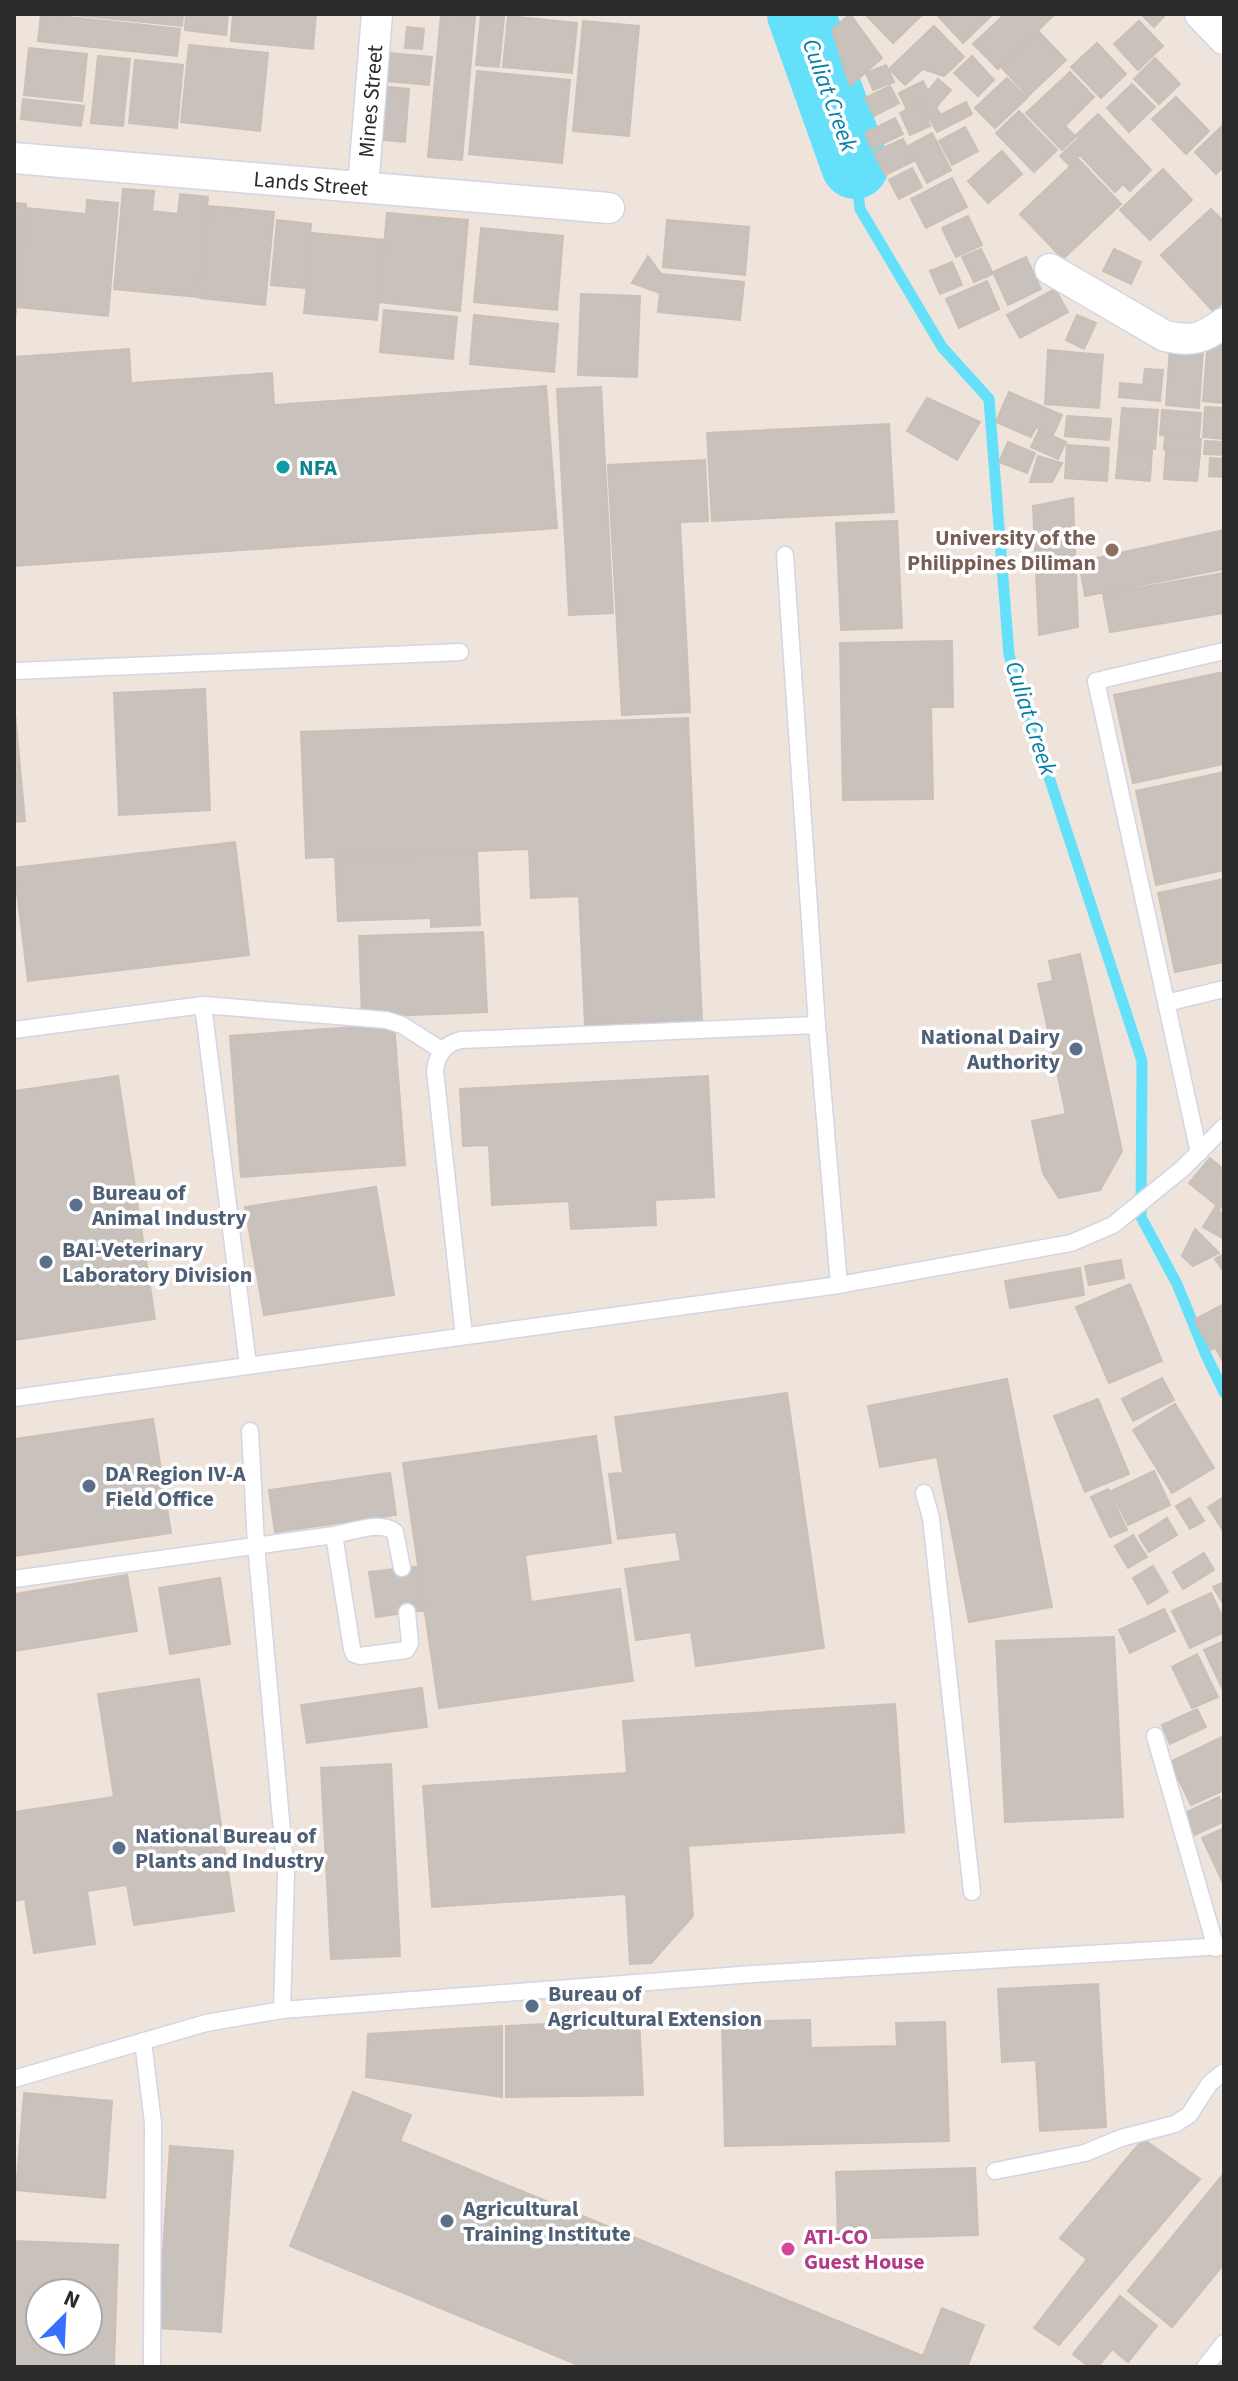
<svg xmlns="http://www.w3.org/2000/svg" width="1238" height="2381" viewBox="0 0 1238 2381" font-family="'Source Sans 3',sans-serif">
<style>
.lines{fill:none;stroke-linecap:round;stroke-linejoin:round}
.stream{stroke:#64e0fa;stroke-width:11}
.river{stroke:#64e0fa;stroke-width:68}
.building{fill:#c9c1bb;stroke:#cac0b5;stroke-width:2;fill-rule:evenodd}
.lane-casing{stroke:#d0d6e5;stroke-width:19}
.street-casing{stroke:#d0d6e5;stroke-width:33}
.lane{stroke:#fff;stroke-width:16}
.street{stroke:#fff;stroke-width:30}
.culture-dot{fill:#0f9aa8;stroke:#fff;stroke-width:3}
.education-dot{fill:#8d6e63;stroke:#fff;stroke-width:3}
.service-dot{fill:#5c6f8a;stroke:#fff;stroke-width:3}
.hotel-dot{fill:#d1479c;stroke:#fff;stroke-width:3}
.labels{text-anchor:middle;stroke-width:7;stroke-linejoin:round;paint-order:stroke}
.street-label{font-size:22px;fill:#2b2b2b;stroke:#fff}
.culture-label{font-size:22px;font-weight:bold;fill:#0d838f;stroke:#fff;text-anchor:start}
.education-label{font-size:22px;font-weight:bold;fill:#785e54;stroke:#fff;text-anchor:end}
.service-label{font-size:22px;font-weight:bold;fill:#4e5e75;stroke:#fff;text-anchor:start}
.hotel-label{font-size:22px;font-weight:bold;fill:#b23c85;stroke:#fff;text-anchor:start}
.water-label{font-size:24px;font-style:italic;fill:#017ea9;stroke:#fff}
</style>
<rect width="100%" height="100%" fill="#eee4db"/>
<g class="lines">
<path class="stream" d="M855,165L860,209L942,347L989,399L1009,655L1142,1061L1141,1217L1177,1284L1206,1355L1224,1392"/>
<path class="river" d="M801,14L855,165"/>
</g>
<path class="building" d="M41,14L180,29L177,56L38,41Z
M66,14H183L182,26Z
M186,14H228L226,35L185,30Z
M233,14H316L313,49L231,41Z
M441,14L475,17L462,160L428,157Z
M850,14L882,58L850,86L832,30Z
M865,14H923L893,43Z
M940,14H993L963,43L938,16Z
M1005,14H1055L998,69L973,44Z
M1141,14H1166L1154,27Z
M481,15L504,17L499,67L476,65Z
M508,16L577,23L572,73L503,67Z
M583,21L639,26L629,136L573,131Z
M1139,21L1163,46L1138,70L1114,44Z
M934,26L964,57L944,76L923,69L905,85L889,69Z
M407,27L424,29L422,49L405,48Z
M1038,31L1066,60L1028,96L1001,67Z
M1097,43L1126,74L1101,98L1071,67Z
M189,45L268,53L260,131L181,122Z
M29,48L87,54L82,101L24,95Z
M378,52L432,57L429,85L376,80Z
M98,56L130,59L123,126L91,123Z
M972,56L994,80L978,96L954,73Z
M1155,58L1180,84L1159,104L1134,79Z
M135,60L183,65L177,128L129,123Z
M886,65L894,82L873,90L866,73Z
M477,71L570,80L562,163L469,154Z
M1070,72L1094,97L1065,126L1076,137L1062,150L1026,113Z
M1007,78L1027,98L995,128L975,108Z
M938,79L951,90L936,107L940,114L929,119L920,101L906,108L899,93L923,81L928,91Z
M1132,84L1155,107L1129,132L1107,108Z
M377,86L409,89L405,142L372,139Z
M890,86L899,103L874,116L865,98Z
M1176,97L1209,131L1186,154L1152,119Z
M23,99L84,106L81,126L21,119Z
M966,102L972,114L937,132L930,120Z
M920,103L930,126L910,135L900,113Z
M1019,111L1057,150L1034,172L996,133Z
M1098,114L1151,170L1130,191L1123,184L1115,192L1080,155L1069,165L1060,156L1079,138L1076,135Z
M895,118L903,134L872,149L865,133Z
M1224,124V166L1216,174L1195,152Z
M965,127L978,151L952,165L939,141Z
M932,133L951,170L927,183L908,146Z
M903,139L914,161L885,175L874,152Z
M1002,151L1022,174L988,203L968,181Z
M1078,159L1121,204L1063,259L1020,214Z
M912,168L922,187L899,199L889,180Z
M1163,169L1192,200L1150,240L1120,210Z
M952,178L967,207L926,228L911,199Z
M123,189L154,191L152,211L178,214L180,194L208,197L198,297L114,289Z
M87,200L118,203L108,316L18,307L27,208L86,214Z
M14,203L26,204L15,322L14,321Z
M209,206L274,212L265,305L200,298Z
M1211,209L1224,222V301L1213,311L1161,255Z
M387,213L468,220L460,311L379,302Z
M968,216L982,245L956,257L942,228Z
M277,220L311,224L305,288L271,285Z
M667,220L749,227L745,275L663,267Z
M481,228L563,236L557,310L474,302Z
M312,233L384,240L377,320L304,313Z
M981,249L993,274L974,282L962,257Z
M1114,249L1141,262L1131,284L1103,271Z
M648,256L661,274L744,282L740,320L658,312L660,293L632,283Z
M1026,257L1041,289L1008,305L993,272Z
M952,262L962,285L940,294L930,271Z
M987,281L999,309L959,328L946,299Z
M1055,289L1068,312L1020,338L1007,315Z
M581,294L640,296L637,377L578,375Z
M384,310L457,317L453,359L380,352Z
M474,315L558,324L554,372L470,364Z
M1077,315L1096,323L1084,349L1066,340Z
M1208,340L1224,341V403L1203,401Z
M1170,347L1203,349L1199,408L1166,405Z
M129,349L131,383L272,373L274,405L546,386L557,528L14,566V357Z
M1048,350L1103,355L1099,408L1045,404Z
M1145,369L1163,370L1160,401L1119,397L1120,383L1143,385Z
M601,387L613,613L569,615L557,389Z
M1009,392L1062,415L1053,435L1036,427L1031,437L996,422Z
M927,398L980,422L957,460L907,431Z
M1205,407L1224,408V439L1203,437Z
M1122,408L1158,410L1155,449L1119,446Z
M1162,410L1201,413L1199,438L1160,435Z
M1067,416L1111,419L1109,440L1065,436Z
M889,424L894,512L712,521L707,433Z
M1039,430L1066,442L1058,459L1031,447Z
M1165,437L1201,439L1200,452L1164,449Z
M1205,441L1224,442V455L1204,454Z
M1008,442L1035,453L1027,473L999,462Z
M1067,445L1109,448L1107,481L1065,478Z
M1119,447L1152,450L1150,481L1116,478Z
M1166,451L1200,454L1197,481L1164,479Z
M1038,456L1062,463L1052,482H1030Z
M1210,458L1224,459V477L1209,476Z
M705,460L708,521L680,522L690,712L622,715L608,465Z
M1073,498L1078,627L1039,635L1033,506Z
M897,521L902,628L841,630L836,523Z
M1224,530V569L1085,596L1079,562Z
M1224,573V613L1110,632L1103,594Z
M952,641L953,707H931L933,799L843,800L840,643Z
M1224,672V764L1133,783L1114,695Z
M205,689L210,810L119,815L114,693Z
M14,703L25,821L14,822Z
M688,718L702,1021L585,1025L579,896L531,898L529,849L306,858L301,732Z
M1224,772V870L1156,885L1136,791Z
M235,842L249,955L28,981L14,868Z
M477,853L480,925L431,927V918L338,921L335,858Z
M1224,879V962L1175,972L1158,893Z
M483,932L487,1012L362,1017L359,936Z
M1080,954L1122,1151L1100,1190L1059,1198L1043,1173L1032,1121L1066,1114L1038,984L1053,981L1049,961Z
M394,1024L405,1165L241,1177L230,1036Z
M118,1076L155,1319L14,1340V1091Z
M708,1076L714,1197L655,1200L656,1225L571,1229L569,1201L492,1205L489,1145L463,1146L460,1089Z
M1210,1158L1224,1170V1203L1220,1208L1189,1183Z
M376,1187L394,1295L264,1315L245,1207Z
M1216,1206L1224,1217V1239L1203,1227Z
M1195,1229L1219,1253L1193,1266L1182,1256Z
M1224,1254V1272L1215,1259Z
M1121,1260L1124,1278L1089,1285L1085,1266Z
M1080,1268L1084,1295L1010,1308L1005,1281Z
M1130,1284L1162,1361L1109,1383L1076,1307Z
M1224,1304V1343L1211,1350L1194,1320Z
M1224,1345V1363L1216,1349Z
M1162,1378L1174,1400L1133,1421L1122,1399Z
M1007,1379L1052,1607L969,1622L937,1457L880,1467L868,1406Z
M787,1393L824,1648L696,1666L691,1632L636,1640L625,1569L681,1561L676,1532L618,1539L609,1474L623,1473L615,1417Z
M1098,1399L1129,1474L1085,1492L1054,1416Z
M1175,1404L1214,1468L1172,1493L1133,1430Z
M153,1419L171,1533L14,1556V1439Z
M596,1436L611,1543L525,1555L531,1602L620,1589L633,1681L439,1708L403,1463Z
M1154,1471L1170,1505L1128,1525L1111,1491Z
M390,1473L396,1515L275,1532L269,1490Z
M1108,1489L1127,1530L1110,1537L1091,1497Z
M1224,1497V1532L1208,1507Z
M1190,1498L1204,1521L1190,1529L1176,1506Z
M1167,1518L1177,1535L1149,1552L1139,1536Z
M1133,1535L1147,1557L1128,1568L1115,1546Z
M1204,1553L1214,1570L1183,1589L1173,1572Z
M419,1566L425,1610L376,1617L369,1572Z
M1153,1566L1168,1592L1148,1604L1133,1578Z
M127,1575L137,1631L14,1651V1594Z
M220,1578L230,1644L170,1654L159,1588Z
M1224,1582V1605L1213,1587Z
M1211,1593L1224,1620V1632L1190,1648L1172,1611Z
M1164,1609L1175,1631L1130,1653L1119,1630Z
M1114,1637L1123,1817L1005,1822L996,1641Z
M1224,1641V1692L1204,1650Z
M1197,1654L1218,1697L1192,1708L1172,1667Z
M199,1679L234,1911L134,1925L127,1885L87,1891L95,1944L34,1953L25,1899L14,1901V1812L114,1797L98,1694Z
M422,1688L427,1727L307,1743L301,1705Z
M895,1704L904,1832L688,1846L693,1916L651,1963L630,1964L626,1894L432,1907L423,1786L627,1773L623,1721Z
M1197,1709L1206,1727L1170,1744L1162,1725Z
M1224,1736V1790L1191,1805L1170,1762Z
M391,1764L400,1956L331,1959L321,1768Z
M1219,1797L1224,1808V1821L1195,1835L1185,1813Z
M1224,1828V1885L1202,1838Z
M1098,1984L1106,2127L1040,2131L1036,2060L1002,2062L998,1989Z
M639,2019L643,2095L506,2097V2026Z
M810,2020L811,2048L897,2046L896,2023L945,2022L949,2141L725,2146L722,2022Z
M502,2026V2097L366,2077L368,2034Z
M353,2092L411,2115L400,2141L923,2356L942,2308L984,2325L967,2367H583L290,2246Z
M24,2093L112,2101L105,2198L16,2190Z
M1143,2139L1200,2179L1059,2345L1034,2328L1087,2259L1060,2238Z
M170,2146L233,2151L221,2332L158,2328Z
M975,2168L978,2235L838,2239L836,2172Z
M1224,2173V2264L1172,2327L1128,2291Z
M14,2241L118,2245L114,2367H14ZM40,2293H88V2341H40Z
M1120,2296L1157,2326L1128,2362L1112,2349L1098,2367H1089L1073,2354Z"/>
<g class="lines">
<defs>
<path id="lane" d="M785,555L817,1025L839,1285
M14,671L460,652
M1166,1003L1224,989
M203,1005L248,1365
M14,1030L203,1005L386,1020L402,1025L441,1050
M1199,1153L1096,681L1224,651
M464,1336L435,1071C437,1054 444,1044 461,1040L817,1025
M14,1398L839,1285L1071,1243L1113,1225L1182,1169L1224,1127
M250,1431L256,1544L286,1875L282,2010
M924,1493L931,1518L972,1892
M334,1535L352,1649L354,1654L360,1656L406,1650L410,1643L407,1612
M14,1579L334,1535C351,1532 380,1520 395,1532L402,1568
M1155,1736L1216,1948
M143,2041L153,2123L152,2367
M14,2079L206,2023L282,2010L753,1974L1224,1946
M995,2171L1085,2153L1121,2138L1175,2124L1189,2115L1210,2083L1224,2072
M1205,2367L1224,2343"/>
<g id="street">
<path d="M1200,14L1224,39"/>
<path id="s1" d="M14,158L609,208"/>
<path id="s2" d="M363,187L377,14"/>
<path d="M1050,269L1165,336C1192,342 1202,339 1224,323"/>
</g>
</defs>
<use href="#lane" class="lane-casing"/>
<use href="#street" class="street-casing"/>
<use href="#lane" class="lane"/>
<use href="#street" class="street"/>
</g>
<circle class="culture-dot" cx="283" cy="467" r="8"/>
<circle class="education-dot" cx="1112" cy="550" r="8"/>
<g class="service-dot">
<circle cx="1076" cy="1049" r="8"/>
<circle cx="76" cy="1205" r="8"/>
<circle cx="46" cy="1262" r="8"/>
<circle cx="89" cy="1486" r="8"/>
<circle cx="119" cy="1848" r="8"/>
<circle cx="532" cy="2006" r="8"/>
<circle cx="447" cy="2221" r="8"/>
</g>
<circle class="hotel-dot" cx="788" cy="2249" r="8"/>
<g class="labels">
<g class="street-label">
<text dy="8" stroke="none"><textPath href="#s2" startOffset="86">Mines Street</textPath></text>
<text dy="8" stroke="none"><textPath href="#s1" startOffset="298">Lands Street</textPath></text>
</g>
<g class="culture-label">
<text x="299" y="475">NFA</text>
</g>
<g class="education-label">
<text x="1096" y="545">University of the<tspan x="1096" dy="25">Philippines Diliman</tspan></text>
</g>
<g class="service-label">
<text x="1060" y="1044" text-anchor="end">National Dairy<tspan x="1060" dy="25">Authority</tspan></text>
<text x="92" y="1200">Bureau of<tspan x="92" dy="25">Animal Industry</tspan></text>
<text x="62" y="1257">BAI-Veterinary<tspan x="62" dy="25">Laboratory Division</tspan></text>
<text x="105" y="1481">DA Region IV-A<tspan x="105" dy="25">Field Office</tspan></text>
<text x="135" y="1843">National Bureau of<tspan x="135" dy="25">Plants and Industry</tspan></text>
<text x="548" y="2001">Bureau of<tspan x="548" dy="25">Agricultural Extension</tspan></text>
<text x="463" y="2216">Agricultural<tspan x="463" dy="25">Training Institute</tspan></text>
</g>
<g class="hotel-label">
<text x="804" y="2244">ATI-CO<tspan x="804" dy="25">Guest House</tspan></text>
</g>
<g class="water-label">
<text transform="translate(830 95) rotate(70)" y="8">Culiat Creek</text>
<text transform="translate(1031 718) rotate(72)" y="8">Culiat Creek</text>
</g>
</g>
<rect width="1238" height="2381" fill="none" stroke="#2b2b2b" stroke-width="32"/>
<g transform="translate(64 2317) rotate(24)"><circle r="38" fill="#ffffff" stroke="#aaaaaa" stroke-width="2"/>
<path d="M0-6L14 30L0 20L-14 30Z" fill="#376fff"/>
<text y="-12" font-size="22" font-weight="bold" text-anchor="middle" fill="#2b2b2b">N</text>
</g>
</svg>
